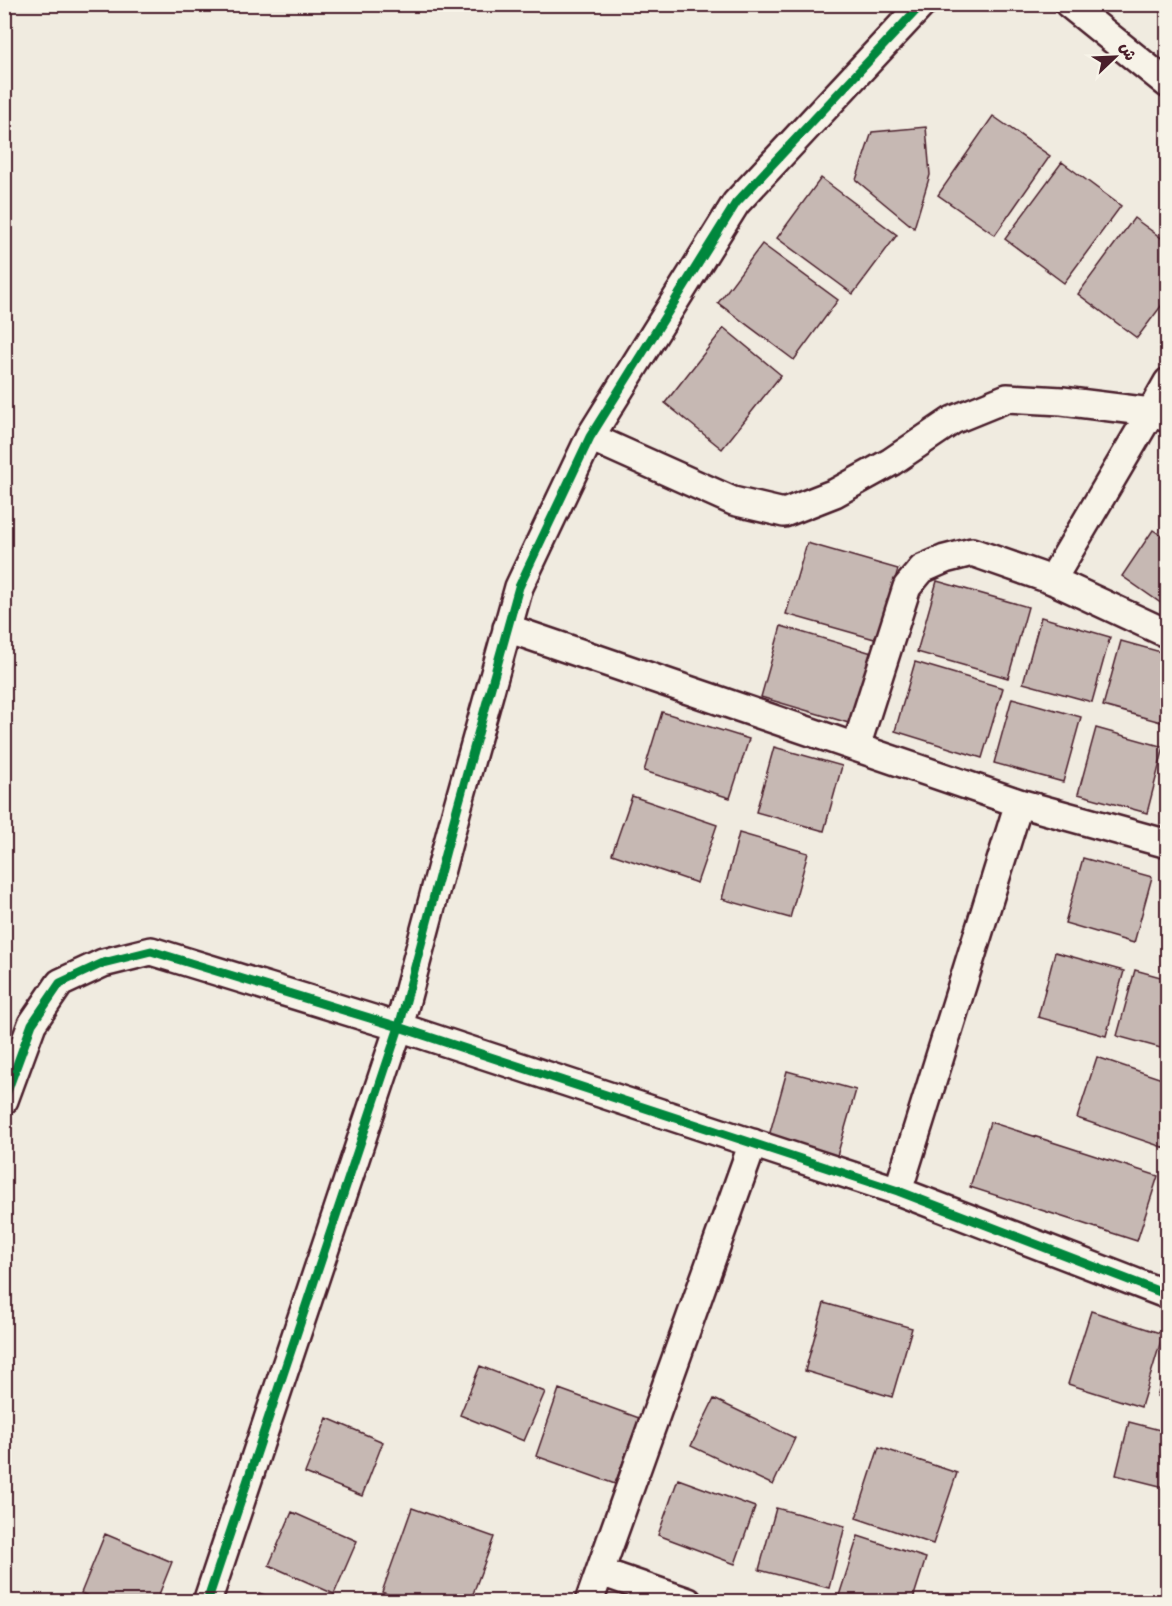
<svg xmlns="http://www.w3.org/2000/svg" width="1172" height="1606" viewBox="0 0 1172 1606" font-family="Kalam,'Playpen Sans Arabic',sans-serif">
<style>
.building{fill:#c6b8b3;stroke:#4a1f2b;stroke-width:1.5}
.lines{fill:none;stroke-linecap:round;stroke-linejoin:round}
.minor-casing{stroke:#4a1f2b;stroke-width:32}
.minor{stroke:#f7f3e8;stroke-width:27}
.cycleway-casing{stroke:#f7f3e8;stroke-width:13}
.cycleway{stroke:#00873e;stroke-width:9}
</style>
<rect width="100%" height="100%" fill="#f0ebe0"/>
<filter id="ink" filterUnits="userSpaceOnUse"><feTurbulence type="fractalNoise" baseFrequency=".0167" numOctaves="2"/><feDisplacementMap in="SourceGraphic" scale="12" xChannelSelector="R" yChannelSelector="G"/><feConvolveMatrix kernelMatrix="1 2 1 2 8 2 1 2 1" color-interpolation-filters="sRGB"/></filter>
<g filter="url(#ink)">
<path class="building" d="M993,116L1050,156L995,235L938,195Z
M926,127L930,175L914,228L856,180L872,132Z
M1062,162L1121,206L1064,283L1005,239Z
M821,178L897,235L853,294L777,238Z
M1134,218L1168,243V297L1137,338L1078,294Z
M762,244L838,300L794,360L718,303Z
M724,328L781,375L722,449L665,403Z
M1153,530L1168,540V608L1122,576Z
M807,543L898,569L878,640L786,614Z
M937,581L1028,607L1008,678L917,652Z
M1041,617L1110,637L1092,702L1023,683Z
M781,626L872,653L852,724L761,697Z
M1121,641L1168,654V724L1103,706Z
M915,662L1003,688L982,758L895,731Z
M1012,698L1081,717L1063,782L994,763Z
M662,712L749,739L730,798L644,771Z
M1096,728L1164,747L1147,813L1078,794Z
M774,747L842,766L824,831L756,812Z
M632,796L717,825L697,883L612,854Z
M739,833L808,853L790,918L722,899Z
M1083,858L1152,877L1134,943L1065,923Z
M1055,952L1124,971L1106,1036L1038,1017Z
M1135,970L1168,979V1050L1117,1036Z
M1097,1057L1168,1081V1149L1077,1118Z
M787,1071L856,1090L837,1156L769,1136Z
M990,1122L1158,1176L1137,1241L970,1187Z
M824,1303L912,1328L892,1397L805,1371Z
M1091,1311L1163,1334L1141,1407L1068,1384Z
M1168,1365V1399L1157,1396Z
M480,1366L545,1392L524,1441L460,1415Z
M559,1389L639,1418L615,1484L536,1456Z
M714,1399L795,1438L773,1485L691,1446Z
M327,1418L383,1442L362,1496L305,1473Z
M1129,1422L1168,1432V1488L1116,1475Z
M879,1447L957,1473L933,1544L856,1518Z
M678,1479L755,1507L735,1564L658,1535Z
M412,1508L494,1537L470,1602H406L382,1592Z
M776,1508L845,1526L829,1588L759,1570Z
M292,1512L357,1541L334,1594L269,1565Z
M105,1534L172,1562L156,1602H102L81,1593Z
M858,1536L926,1558L912,1602H837Z
M259,1593L285,1602H257Z"/>
<g class="lines">
<defs>
<path id="minor" d="M1069,4L1168,84
M590,437L733,501L784,513L835,493L891,462L953,420L1007,398L1062,401L1151,412L1168,382
M1052,580L1151,412L1164,417
M507,628L1019,803L1168,844
M856,747L907,587L922,569L945,559L972,552L1052,580L1168,634
M4,1100L32,1024L60,983L103,963L151,951L399,1027L898,1191L1168,1295
M898,1191L1019,803
M601,1572L688,1602
M207,1602L399,1027L457,809L519,587L590,437L736,203L922,4
M589,1602L753,1143"/>
</defs>
<use href="#minor" class="minor-casing"/>
<use href="#minor" class="minor"/>
<defs>
<path id="cycleway" d="M4,1100L32,1024L60,983L103,963L151,951L399,1027L898,1191L1168,1295
M207,1602L399,1027L457,809L519,587L590,437L736,203L922,4"/>
</defs>
<use href="#cycleway" class="cycleway-casing"/>
<use href="#cycleway" class="cycleway"/>
</g>
</g>
<rect width="1172" height="1606" fill="none" stroke="#f7f3e8" stroke-width="24"/>
<rect x="12" y="12" width="1148" height="1582" fill="none" stroke="#4a1f2b" stroke-width="2" filter="url(#ink)"/>
<g transform="translate(1115 57) rotate(67)" stroke="#f7f3e8" stroke-width="4.5" paint-order="stroke">
<path d="M0-4.5L10 22L0 15L-10 22Z" fill="#4a1f2b"/>
<text y="-9" font-size="16" font-weight="bold" text-anchor="middle" fill="#4a1f2b">ش</text>
</g>
</svg>
